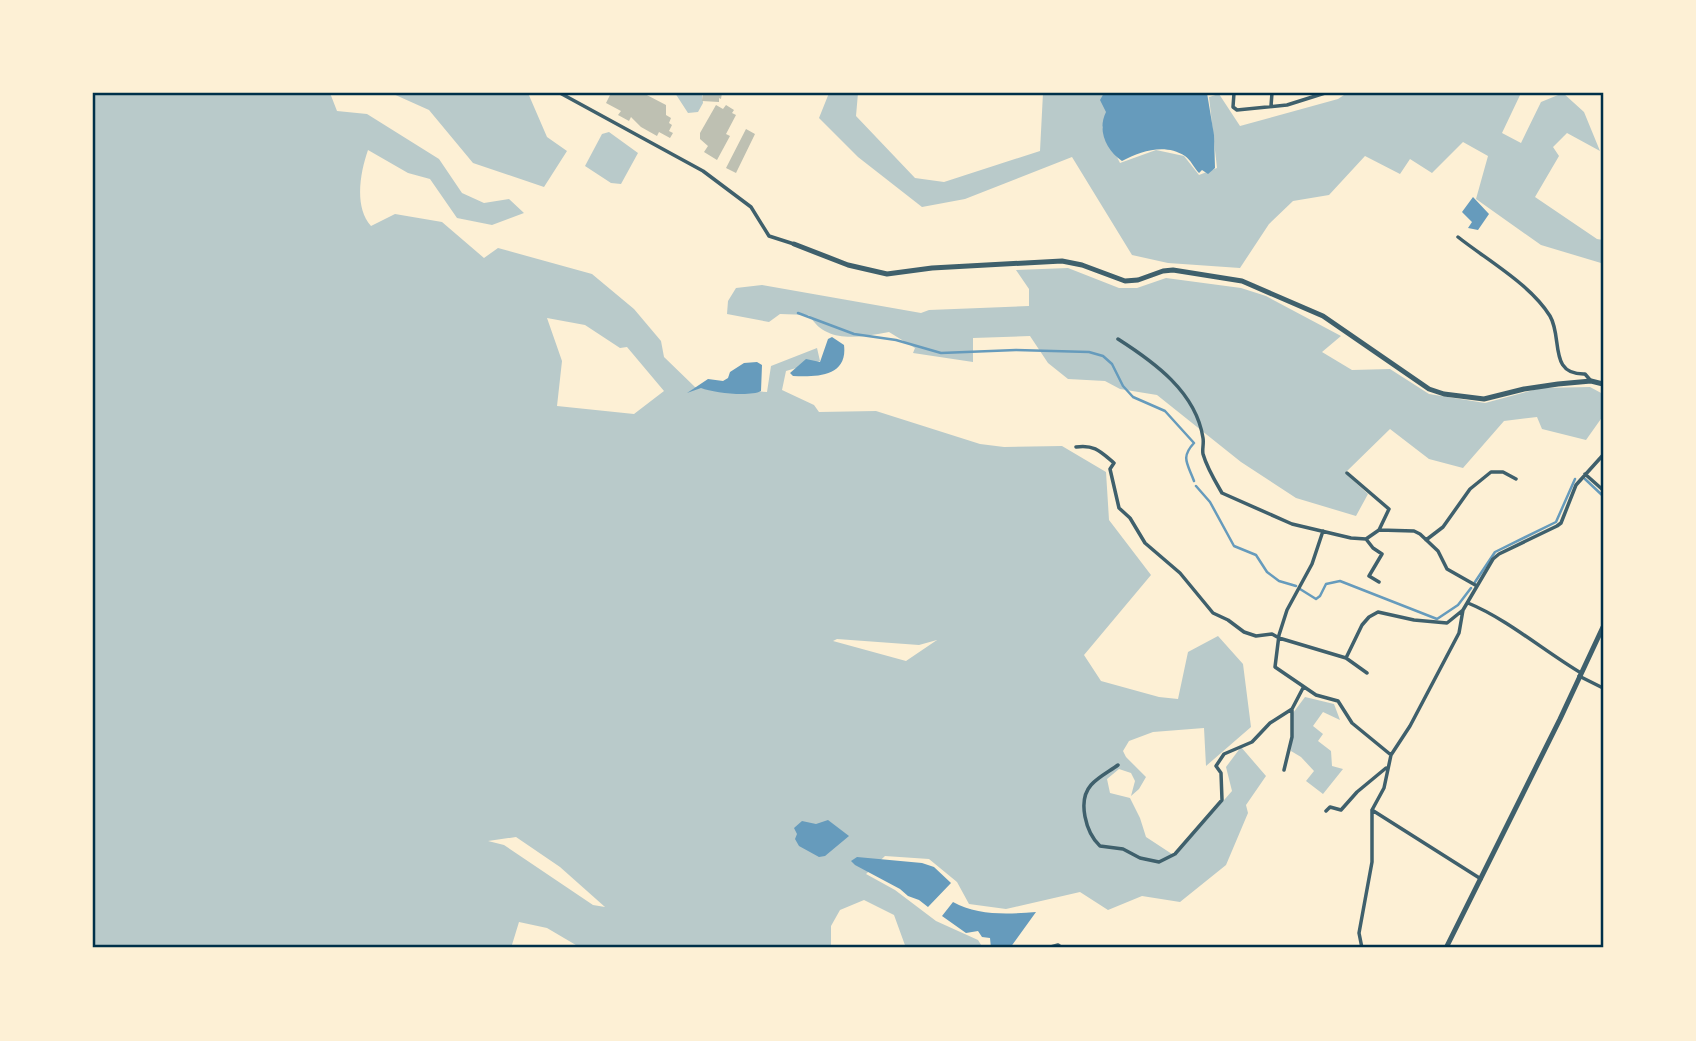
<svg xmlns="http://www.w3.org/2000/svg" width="1696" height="1041" viewBox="0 0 1696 1041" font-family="Jost,sans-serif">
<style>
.green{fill:#b9caca;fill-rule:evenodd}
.water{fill:#669bbc}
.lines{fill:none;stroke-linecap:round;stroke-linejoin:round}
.stream{stroke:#669bbc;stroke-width:2.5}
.building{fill:#bec0b2}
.minor{stroke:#3f606c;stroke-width:3.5}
.tertiary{stroke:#3f606c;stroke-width:5}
.neatline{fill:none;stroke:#003049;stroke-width:2.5}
</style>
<rect width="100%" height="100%" fill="#fdf0d5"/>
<path class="green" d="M93,93H330L337,111L367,114L439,159L462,193L484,203L509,199L524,213L492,225L457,218L430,179L408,173L368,150C360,173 354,207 371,226L395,214L442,222L484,258L498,248L592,274L634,309L661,341L664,357L695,387L767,392L771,366L817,348L820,361L786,371L782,390L814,405L819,412L876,411L980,444L1004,447L1062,446L1106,472L1109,520L1151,575L1084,655L1101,681L1159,697L1178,699L1188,652L1218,636L1243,664L1251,727L1206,766L1204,728L1153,732L1129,741L1123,751L1126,757L1146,777L1139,789L1131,796L1135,781L1131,773L1119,769L1107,779L1110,793L1130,798L1140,818L1146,837L1175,856L1232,791L1226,767L1241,747L1266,776L1246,805L1248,813L1226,865L1180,902L1142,896L1108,910L1080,892L1006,909L969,904L957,882L929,859L885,856L866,874L895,890L936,921L978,940L983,948H906L894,915L864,900L840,910L831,926V948H581L547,928L519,922L511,948H93ZM547,318L585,325L620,348L627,347L664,391L634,414L557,406L562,361ZM837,639L919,645L937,640L906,661L833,641ZM516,837L560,867L605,907L593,905L504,845L488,841Z
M391,93H528L547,137L567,151L544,187L473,163L429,110Z
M675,93H702L703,103L698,112L688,113Z
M829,93H858L856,116L915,178L944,182L1040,151L1043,93H1138L1113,114L1102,127L1120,163L1156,150L1184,156L1199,175L1217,168L1209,97L1219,94L1240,126L1338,99L1347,93H1521L1502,133L1521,143L1541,102L1563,93L1584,112L1600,151L1567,133L1553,147L1559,156L1535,197L1597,239L1603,240V261L1601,263L1541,245L1476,199L1488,156L1463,142L1432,173L1410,159L1400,174L1365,156L1329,195L1293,201L1269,224L1240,268L1168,263L1132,255L1072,157L965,199L922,207L858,157L819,118Z
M609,132L638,153L621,184L611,183L585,166L602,134Z
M1068,268L1119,288H1137L1166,278L1241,288L1266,296L1341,336L1322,352L1352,370L1390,369L1429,394L1485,403L1541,388L1590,387L1603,394V416L1586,440L1542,429L1537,417L1504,421L1463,468L1429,459L1390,429L1345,473L1368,494L1356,516L1296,498L1241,462L1157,395L1120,389L1105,381L1068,379L1048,363L1030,336L973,338V362L913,353L915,348L889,332C860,337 827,345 809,315L780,314L769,322L727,314L728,301L736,288L762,285L921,313L929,310L1029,306V289L1016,270Z
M1305,697L1334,704L1340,720L1323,712L1313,726L1323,734L1318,741L1331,751L1332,766L1343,769L1323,794L1306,781L1314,771L1301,757L1291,751L1293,713Z"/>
<path class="water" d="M1104,93H1207L1214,135L1215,168L1208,174L1202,170L1199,173C1194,168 1191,160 1185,156C1165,143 1141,151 1122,161C1106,150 1097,130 1106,112L1100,100Z
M1473,197L1489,214L1478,230L1468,228L1472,222L1462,212Z
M832,337L844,345C848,377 816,377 793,376L790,373L806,359L820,362L828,339Z
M757,362L762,365L761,391C750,397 714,393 701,388L687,393L708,379L723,381L728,378L730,372L744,363Z
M828,820L849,836L825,856L819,857L799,846L795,839L797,834L794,828L802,821L816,824Z
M857,857L922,863L934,867L951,883L928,907L919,900L908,896L900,889L855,865L851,861Z
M953,902C977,916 1009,914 1036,912L1010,948H991L990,938L982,937L978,931L966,933L942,916Z"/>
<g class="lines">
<path class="stream" d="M798,313L854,334L896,340L941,353L1016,350L1089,352L1103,356L1112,364L1123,386L1133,397L1165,411L1194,443C1180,458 1188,464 1194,481
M1585,479L1603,496
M1196,486L1210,502L1234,546L1256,555L1267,572L1279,581L1296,586
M1475,582L1495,552L1556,522L1575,479
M1300,589L1316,599L1320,596L1326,584L1340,581L1437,619L1458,605L1471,588"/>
</g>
<path class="building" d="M611,93H643L666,105V115L671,118L669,123L672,125L669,131L673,133L670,138L659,132L657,136L641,127L631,117L629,121L618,115L621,111L606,103Z
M703,93H722L721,99L719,98V102L702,101Z
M716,105L723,109L726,105L734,110L732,113L736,115L726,134L730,136L717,160L704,152L708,146L700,139V133Z
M746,129L755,134L736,173L726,168Z"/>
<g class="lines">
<path class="minor" d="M560,93L703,171L751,207L769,236L794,244
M1234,93L1233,107L1237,110L1287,105L1325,93
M1271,106L1272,93
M1458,237C1487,260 1530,284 1550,316C1563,338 1548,375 1585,374L1591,381
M1118,339C1154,362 1196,392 1203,438C1204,444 1202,449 1203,454C1207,468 1215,481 1222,493L1292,524L1351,538L1366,539L1379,530L1414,531L1420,534L1438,551L1447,569L1477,586
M1076,447C1094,444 1101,452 1114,463L1110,469L1119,508L1130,518L1145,543L1180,573L1213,613L1228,620L1244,632L1256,636L1272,634L1279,638L1346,658L1367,673
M1347,473L1389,509L1379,530
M1585,474L1603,490
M1323,531L1312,564L1287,610L1279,635L1275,667L1316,695L1338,701L1352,723L1391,755
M1366,539L1373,548L1382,554L1369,576L1379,582
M1426,540L1443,527L1470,489L1491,472H1503L1516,479
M1468,603C1507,619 1544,651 1581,673
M1346,658L1362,625L1369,617L1378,612L1414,620L1447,623L1463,610
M1579,676L1603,688
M1118,765C1110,771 1098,777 1091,785C1077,801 1086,833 1100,846L1123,849L1140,858L1159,862L1175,854L1222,800L1221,773L1216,766L1224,754L1252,742L1270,723L1292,709L1303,688
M1284,770L1292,737V710
M1372,810L1481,879
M1326,811L1330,807L1341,810L1357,792L1386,768
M1047,948L1058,945L1062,948
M1362,948L1359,933L1372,862V810L1384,788L1391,755L1410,726L1459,633L1463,610L1493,559L1499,554L1557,526L1561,523L1576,485L1603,455"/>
<path class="tertiary" d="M794,244L848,265L887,274L932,268L1062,261L1082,265L1125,281L1138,280L1163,271L1173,270L1242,281L1323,316L1429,389L1444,394L1484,399L1524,389L1558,384L1591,381L1603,384
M1446,948L1560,719L1603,627"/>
</g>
<rect width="1696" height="1041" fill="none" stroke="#fdf0d5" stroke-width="189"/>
<rect x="94" y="94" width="1508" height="852" class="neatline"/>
</svg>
